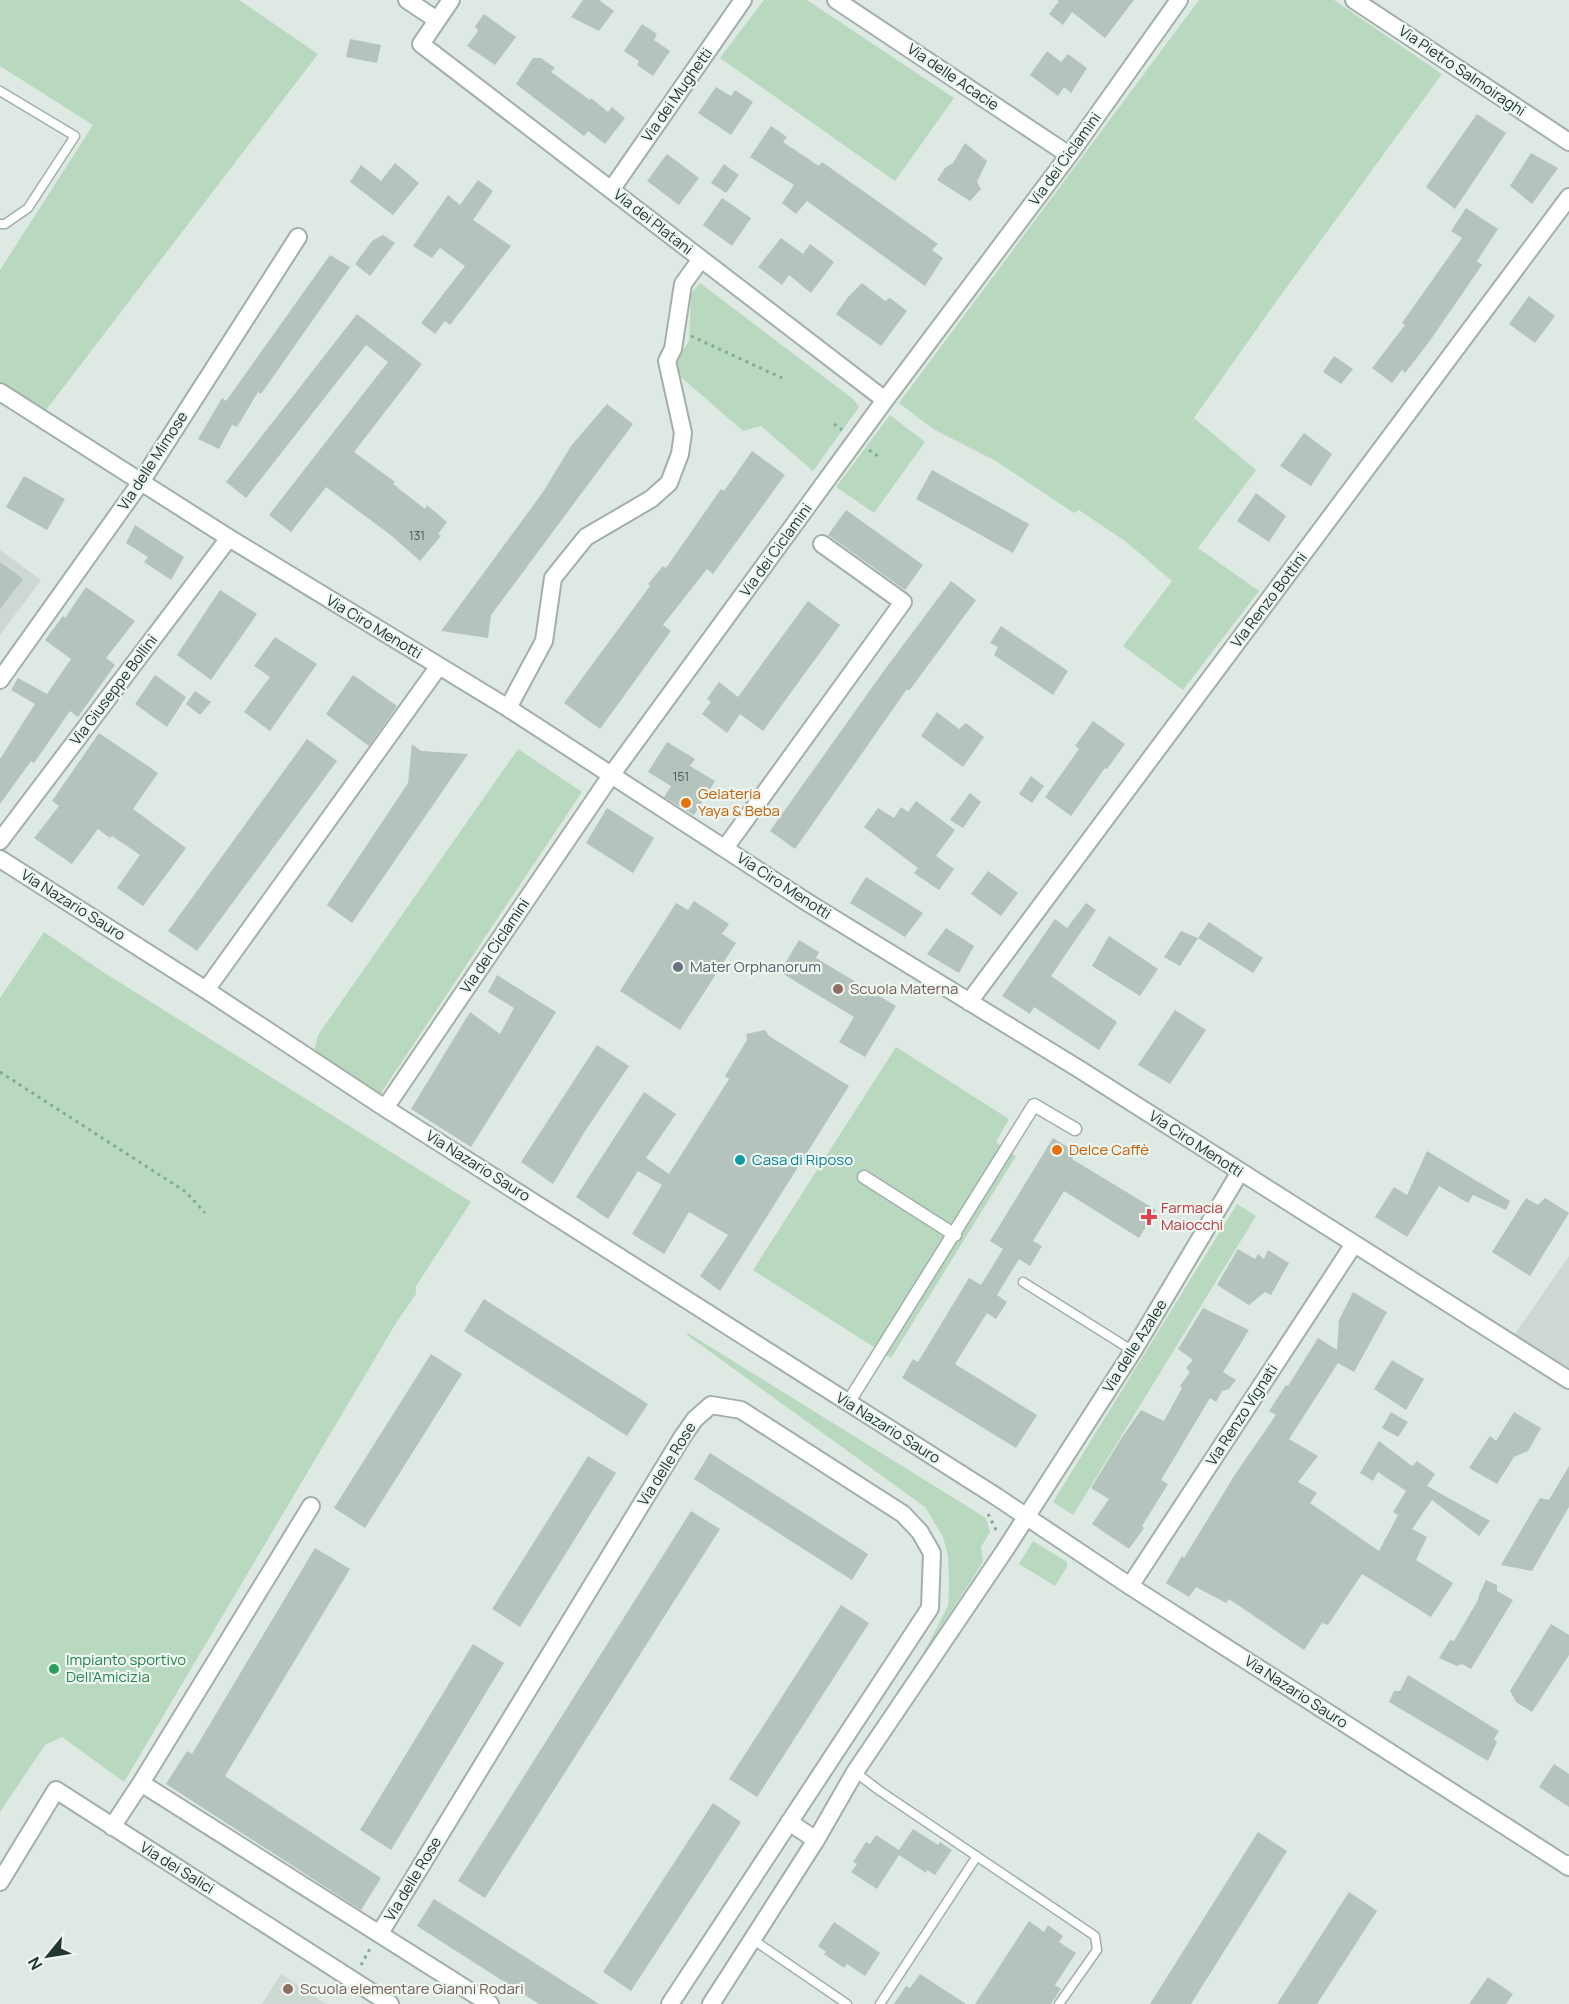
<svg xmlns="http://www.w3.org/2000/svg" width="1569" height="2004" viewBox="0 0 1569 2004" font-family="Manrope,sans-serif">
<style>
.built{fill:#cdd8d2}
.green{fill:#b8d9bf}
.building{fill:#b4c3bc}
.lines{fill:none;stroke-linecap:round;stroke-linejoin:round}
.service-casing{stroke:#a2b0a9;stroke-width:11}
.pedestrian-casing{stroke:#a2b0a9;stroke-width:15}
.minor-casing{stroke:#a2b0a9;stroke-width:20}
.tertiary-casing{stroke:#a2b0a9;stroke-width:21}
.path{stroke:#81aa9a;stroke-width:3;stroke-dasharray:3 4.5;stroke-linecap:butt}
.service{stroke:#fff;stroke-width:8}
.pedestrian{stroke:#fff;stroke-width:12}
.minor{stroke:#fff;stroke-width:16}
.tertiary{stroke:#fff;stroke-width:18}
.food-dot{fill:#e8710a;stroke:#eef6f1;stroke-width:2}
.worship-dot{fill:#6b7280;stroke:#eef6f1;stroke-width:2}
.education-dot{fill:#8d6e63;stroke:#eef6f1;stroke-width:2}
.culture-dot{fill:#0f9aa8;stroke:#eef6f1;stroke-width:2}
.health-dot{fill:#e0444e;stroke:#eef6f1;stroke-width:2}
.leisure-dot{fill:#2e9e5b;stroke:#eef6f1;stroke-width:2}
.labels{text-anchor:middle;stroke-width:4.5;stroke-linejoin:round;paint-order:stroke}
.number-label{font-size:12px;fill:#465a52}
.street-label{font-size:15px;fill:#21372f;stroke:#eef6f1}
.food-label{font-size:15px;fill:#c56008;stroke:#eef6f1;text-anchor:start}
.worship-label{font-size:15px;fill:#5b616d;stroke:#eef6f1;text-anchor:start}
.education-label{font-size:15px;fill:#785e54;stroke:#eef6f1;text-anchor:start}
.culture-label{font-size:15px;fill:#0d838f;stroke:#eef6f1;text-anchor:start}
.health-label{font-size:15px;fill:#be3a42;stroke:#eef6f1;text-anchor:start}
.leisure-label{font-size:15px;fill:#27864d;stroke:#eef6f1;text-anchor:start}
</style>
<rect width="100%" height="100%" fill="#dee9e3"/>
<path class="built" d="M0,550L41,580L0,635Z
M1569,1256V1368L1515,1334Z
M281,1974L326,2004H262Z"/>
<path class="green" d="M0,0H239L318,54L43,414L0,387V270L93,125L0,66Z
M764,0H807L954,98L895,181L720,58Z
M1199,0H1334L1442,74L1273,306L1194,418L1256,470L1198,548L1259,591L1183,690L1123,646L1172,581L1125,541L1079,510L1074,513L996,461L933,429L899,403Z
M700,283L853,399L859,407L813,471L761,426L743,431L675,372L679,355L689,341L691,294Z
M890,415L925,442L874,513L836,487Z
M518,749L582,792L377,1099L313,1056L318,1035Z
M44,932L103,972L471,1202L416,1286V1294L396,1323L124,1782L62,1737L45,1745L0,1812V998Z
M896,1047L1009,1119L996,1142L1016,1156L891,1358L753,1270Z
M1237,1204L1256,1216L1073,1515L1053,1502Z
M688,1333L986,1518L990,1532L981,1547L983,1562L922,1656L948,1606L949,1585L948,1556L943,1537L925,1507L687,1335Z
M1033,1541L1067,1562V1567L1055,1586L1019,1564Z"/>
<path class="building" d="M583,0H599L614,11L599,31L571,17Z
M1057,0H1134L1105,38L1072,12L1063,25L1049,14L1059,1Z
M484,14L516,37L495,65L467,46L478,31L475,26Z
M642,24L657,34L654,40L670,51L653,76L637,65L639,61L624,51Z
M350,39L381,45L377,63L346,57Z
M1047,51L1061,62L1068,54L1087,68L1071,93L1064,87L1058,96L1030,75Z
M533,58H541L555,68L551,72L590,100L591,98L608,112L612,107L625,118L605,144L588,131L584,136L516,84Z
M716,87L731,96L735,90L753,102L731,135L698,113Z
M1477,114L1506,133L1455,209L1426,187Z
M771,126L787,137L783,142L819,166L822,162L938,244L932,250L943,258L925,286L807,201L796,214L782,203L794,185L750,157Z
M965,143L987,161L977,182L981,189L970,201L937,180L945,168L953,163Z
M1531,153L1558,168L1532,204L1510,186Z
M667,154L699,178L679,205L647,181Z
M395,163L419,183L393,215L350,182L361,165L381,181Z
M724,164L739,175L726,193L711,183Z
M478,180L493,191L473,220L511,246L450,325L445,321L435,334L421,323L465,266L440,248L432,258L413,246L448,195L460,205Z
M722,198L751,218L732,246L703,225Z
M1466,208L1498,229L1477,261L1482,265L1429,342L1405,373L1402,370L1392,383L1372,368L1405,325L1402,323L1462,238L1451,231Z
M383,235L395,243L370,276L355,264L372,241Z
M781,238L803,254L810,244L834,262L811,293L789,275L782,285L758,267Z
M330,255L350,267L261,394L258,392L237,427L232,425L219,449L198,439L222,398L226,401Z
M862,283L885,301L890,298L907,311L881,346L836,314L848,297Z
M1529,296L1555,316L1535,343L1509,324Z
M357,314L422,364L354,452L395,482L393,484L425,509L427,505L447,522L438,534L441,536L420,561L392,536L326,487L291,532L269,515L388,362L366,345L246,498L226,482Z
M1334,356L1353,369L1341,384L1323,372Z
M607,404L633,424L491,615L488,638L441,631L543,492L571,446Z
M1304,433L1332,454L1311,486L1280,466Z
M752,451L785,475L713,574L707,569L663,625L671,631L600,729L564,703L650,586L648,584L663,566L666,568L721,489L724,491Z
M932,470L1029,524L1013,553L916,499Z
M24,476L65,499L47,530L6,507Z
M1256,493L1286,516L1269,542L1237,521Z
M846,510L923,565L905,590L828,535Z
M135,525L184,557L171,580L144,562L148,557L126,543Z
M0,562L23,579L0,609Z
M951,581L976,600L909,691L907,689L795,849L770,831L883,672Z
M86,587L135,621L106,658L115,665L78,717L70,711L34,763L31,761L0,804V759L35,704L11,690L18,678L47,694L71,659L45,640L63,616L65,618Z
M220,590L257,614L211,680L177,655Z
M808,601L840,625L763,731L740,714L727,733L702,714L711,702L707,699L719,682L738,697Z
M1001,626L1068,671L1053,695L994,655L998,647L990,643Z
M275,637L317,664L270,731L244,712L270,677L254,666Z
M155,675L186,697L167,727L135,704Z
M353,675L397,706L369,746L326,714Z
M195,691L211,702L200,715L186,704Z
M937,712L959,729L966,723L984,737L963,767L921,736Z
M1093,721L1125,744L1107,769L1105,768L1071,816L1045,797L1079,749L1075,746Z
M99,733L158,773L133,809L186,848L143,906L117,888L140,855L112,836L110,838L98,829L72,864L34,838L59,806L52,801Z
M307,739L337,761L197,951L168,931Z
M667,742L695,759L690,766L715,781L694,815L664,797L671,786L648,772Z
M412,744L421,751L468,754L352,923L327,905L408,783Z
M1031,776L1044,786L1032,803L1019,794Z
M970,793L981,802L963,828L950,820Z
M916,801L955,830L936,856L954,869L939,890L914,873L918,868L864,827L878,808L894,818L901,807L908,812Z
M607,808L654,838L633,873L586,843Z
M988,871L1018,893L1001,916L971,894Z
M866,877L923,913L905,937L850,903Z
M694,901L729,924L722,934L736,943L680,1030L620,991L676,903L688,910Z
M1086,903L1096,910L1051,976L1117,1022L1099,1050L1034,1007L1030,1014L1002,996L1055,919L1067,928Z
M1209,922L1263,958L1253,973L1198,938Z
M946,928L974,946L959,973L927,954Z
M1181,931L1198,938L1180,966L1164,957Z
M1109,936L1158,969L1140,996L1092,966Z
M799,940L819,952L816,958L896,1006L865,1057L839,1042L854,1017L780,972Z
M497,975L556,1012L471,1147L411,1109L470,1012L500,1034L514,1008L488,992Z
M1175,1010L1206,1030L1170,1084L1138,1065Z
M765,1030L769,1036L849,1086L720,1291L700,1276L728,1235L689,1212L664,1254L632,1234L662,1185L638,1171L608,1219L576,1197L644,1092L676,1114L646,1158L669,1174L729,1079L725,1076L747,1040L746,1034Z
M597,1045L629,1066L587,1128L553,1184L521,1162Z
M1053,1138L1076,1152L1072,1159L1156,1210L1139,1238L1064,1191L1033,1241L1042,1246L1030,1266L1019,1259L997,1295L1007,1302L996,1319L987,1313L955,1364L1037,1415L1016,1448L902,1378L913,1359L918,1362L969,1278L981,1285L1003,1249L990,1241Z
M1427,1151L1510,1201L1506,1210L1473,1195L1468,1203L1439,1186L1407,1237L1375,1217L1394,1187L1407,1195Z
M1526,1198L1538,1205L1545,1198L1569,1213L1530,1276L1492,1252Z
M1238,1249L1255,1259L1258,1254L1264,1259L1268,1250L1289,1263L1271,1295L1265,1292L1249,1305L1217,1285Z
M1353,1292L1387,1312L1354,1372L1338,1363L1289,1439L1318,1456L1298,1482L1317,1493L1310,1503L1379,1551L1398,1515L1393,1512L1406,1491L1378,1472L1373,1481L1360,1473L1379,1441L1412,1466L1417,1461L1435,1474L1427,1486L1490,1521L1479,1536L1432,1500L1412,1529L1427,1537L1416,1560L1453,1583L1431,1617L1362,1574L1328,1625L1322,1623L1304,1650L1229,1599L1226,1603L1196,1587L1189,1597L1166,1583L1182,1556L1184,1558L1236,1473L1276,1415L1269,1411L1286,1385L1288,1386L1318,1338L1337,1350L1339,1320Z
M484,1299L648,1404L627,1436L464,1331Z
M1203,1308L1249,1330L1223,1372L1236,1380L1229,1389L1222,1391L1216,1402L1210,1398L1161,1480L1168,1484L1142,1526L1144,1528L1129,1549L1092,1524L1109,1499L1091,1488L1121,1439L1141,1410L1164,1421L1182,1388L1180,1386L1190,1372L1186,1368L1193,1360L1178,1349Z
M431,1354L462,1374L365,1528L334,1508Z
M1392,1360L1424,1379L1406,1410L1374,1389Z
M1391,1412L1408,1422L1398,1437L1382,1428Z
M1514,1412L1541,1428L1528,1451L1514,1457L1497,1484L1469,1468L1490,1436L1496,1441Z
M710,1453L868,1554L852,1580L694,1479Z
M588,1456L616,1473L520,1627L492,1609Z
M1569,1466V1507L1532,1571L1501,1565L1540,1498L1549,1500Z
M691,1511L720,1529L485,1898L458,1881Z
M315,1548L350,1569L225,1776L381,1878L361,1910L166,1784L187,1751L192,1754Z
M1486,1580L1497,1585V1591L1513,1600L1471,1669L1462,1664L1457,1666L1439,1658L1450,1640L1454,1641L1478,1600L1479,1595Z
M841,1605L869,1623L757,1797L729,1779Z
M1551,1624L1569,1635V1655L1532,1712L1516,1702L1510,1691Z
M473,1644L504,1663L391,1850L360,1830Z
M1408,1675L1499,1731L1494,1739L1497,1742L1488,1761L1389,1702L1394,1691H1400Z
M1554,1764L1569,1774V1807L1539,1787Z
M713,1803L741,1822L631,1991L603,1972Z
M913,1829L938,1845L940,1842L952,1850L935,1875L927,1870L926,1873L899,1855L877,1889L851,1872L857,1864L853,1862L866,1842L870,1844L876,1835L899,1850Z
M1258,1832L1287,1851L1191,2004H1150Z
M1349,1892L1377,1911L1317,2004H1277Z
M434,1899L464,1918L599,2004H539L417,1926Z
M1029,1921L1044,1932L1048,1925L1063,1936L1059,1942L1076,1953L1055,1985L1061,1989L1051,2004H975Z
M834,1922L880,1953L865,1976L847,1964L844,1968L824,1954L826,1952L818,1946Z
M920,1974L966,2004H894L906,1986L910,1988Z
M1488,1977L1513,1994L1506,2004H1469Z"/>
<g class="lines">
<defs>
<path id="service" d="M0,91L75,136L28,208L5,224H0
M1023,1282L1133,1351
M855,1772L880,1791L1095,1936L1097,1950L1059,2004
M752,1939L847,2004
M880,2004L977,1856"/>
<path id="pedestrian" d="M864,1177L955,1235
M848,1403L1034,1105L1075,1129"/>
<path id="minor" d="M407,0L437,20
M451,0L421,44L885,400
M836,0L1069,155
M1354,0L1569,142
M611,190L743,0
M0,392L229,538L508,708L810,904L1079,1069L1569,1380
M0,680L141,482L298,237
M508,708L544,641L553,578L586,537L651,499L669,483L680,454L683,433L667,361L673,349L683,284L701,259
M0,841L229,538
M725,848L903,602L822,544
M0,859L206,990L385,1108L997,1497L1130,1586L1569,1867
M206,990L439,666
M969,1002L1569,197
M385,1108L612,774L885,400L1069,155L1179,0
M311,1506L141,1783L490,2004
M1130,1586L1354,1244
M789,1822L816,1840
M112,1827L141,1783
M0,1882L56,1790L390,2004
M380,1933L683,1436L695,1419L711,1405L741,1410L903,1514L920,1532L932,1553L930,1608L670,2004
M711,2004L816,1840L855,1772L1005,1550L1133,1351L1240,1172"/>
<path id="tertiary" d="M1567,1865H1569"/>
</defs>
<use href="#service" class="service-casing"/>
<use href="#pedestrian" class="pedestrian-casing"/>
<use href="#minor" class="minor-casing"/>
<use href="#tertiary" class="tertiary-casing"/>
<path class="path" d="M691,336L782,378
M834,424L842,430
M869,450L881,458
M0,1072L186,1192L205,1213
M988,1514L997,1532
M361,1965L371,1947"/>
<use href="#service" class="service"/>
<use href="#pedestrian" class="pedestrian"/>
<use href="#minor" class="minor"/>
<use href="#tertiary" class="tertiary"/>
</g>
<g class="food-dot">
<circle cx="686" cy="803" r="6"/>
<circle cx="1057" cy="1150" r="6"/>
</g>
<circle class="worship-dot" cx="678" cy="967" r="6"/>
<g class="education-dot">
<circle cx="838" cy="989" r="6"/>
<circle cx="288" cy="1989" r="6"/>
</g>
<circle class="culture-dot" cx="740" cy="1160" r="6"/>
<path class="health-dot" d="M1146 1208h6v6h6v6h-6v6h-6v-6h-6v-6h6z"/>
<circle class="leisure-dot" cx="54" cy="1669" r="6"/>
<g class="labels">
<g class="number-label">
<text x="417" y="540">131</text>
<text x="681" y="781">151</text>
</g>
<g class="street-label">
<text transform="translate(1462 71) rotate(34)" y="5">Via Pietro Salmoiraghi</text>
<text transform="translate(953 77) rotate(34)" y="5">Via delle Acacie</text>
<text transform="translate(677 95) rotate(-55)" y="5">Via dei Mughetti</text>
<text transform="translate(1065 159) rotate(-54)" y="5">Via dei Ciclamini</text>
<text transform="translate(653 222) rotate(38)" y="5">Via dei Platani</text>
<text transform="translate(153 461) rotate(-57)" y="5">Via delle Mimose</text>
<text transform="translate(776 550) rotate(-54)" y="5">Via dei Ciclamini</text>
<text transform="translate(1269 600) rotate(-53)" y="5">Via Renzo Bottini</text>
<text transform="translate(374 627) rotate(31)" y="5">Via Ciro Menotti</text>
<text transform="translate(114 690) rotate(-53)" y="5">Via Giuseppe Bollini</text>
<text transform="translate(784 886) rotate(33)" y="5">Via Ciro Menotti</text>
<text transform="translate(73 905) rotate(32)" y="5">Via Nazario Sauro</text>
<text transform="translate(495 946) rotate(-56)" y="5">Via dei Ciclamini</text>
<text transform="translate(1196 1144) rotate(33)" y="5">Via Ciro Menotti</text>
<text transform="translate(478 1166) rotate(32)" y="5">Via Nazario Sauro</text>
<text transform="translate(1135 1346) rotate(-58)" y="5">Via delle Azalee</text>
<text transform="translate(1242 1415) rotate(-57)" y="5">Via Renzo Vignati</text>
<text transform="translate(888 1428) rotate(32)" y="5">Via Nazario Sauro</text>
<text transform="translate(667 1464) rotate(-58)" y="5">Via delle Rose</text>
<text transform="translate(1296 1692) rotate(33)" y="5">Via Nazario Sauro</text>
<text transform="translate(177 1868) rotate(32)" y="5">Via dei Salici</text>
<text transform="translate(413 1879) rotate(-59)" y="5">Via delle Rose</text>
</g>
<g class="food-label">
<text x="698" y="799">Gelateria<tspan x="698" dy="17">Yaya &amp; Beba</tspan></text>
<text x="1069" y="1155">Delce Caffè</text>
</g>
<g class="worship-label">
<text x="690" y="972">Mater Orphanorum</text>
</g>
<g class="education-label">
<text x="850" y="994">Scuola Materna</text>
<text x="300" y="1994">Scuola elementare Gianni Rodari</text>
</g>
<g class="culture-label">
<text x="752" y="1165">Casa di Riposo</text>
</g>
<g class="health-label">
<text x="1161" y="1213">Farmacia<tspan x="1161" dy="17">Maiocchi</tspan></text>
</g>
<g class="leisure-label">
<text x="66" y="1665">Impianto sportivo<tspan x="66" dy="17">Dell'Amicizia</tspan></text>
</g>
</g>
<g transform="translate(48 1956) rotate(240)" stroke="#eef6f1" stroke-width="4.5" paint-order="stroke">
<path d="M0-4.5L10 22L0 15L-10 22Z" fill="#21372f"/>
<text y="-9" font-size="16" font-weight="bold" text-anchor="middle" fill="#21372f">N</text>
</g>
</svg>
